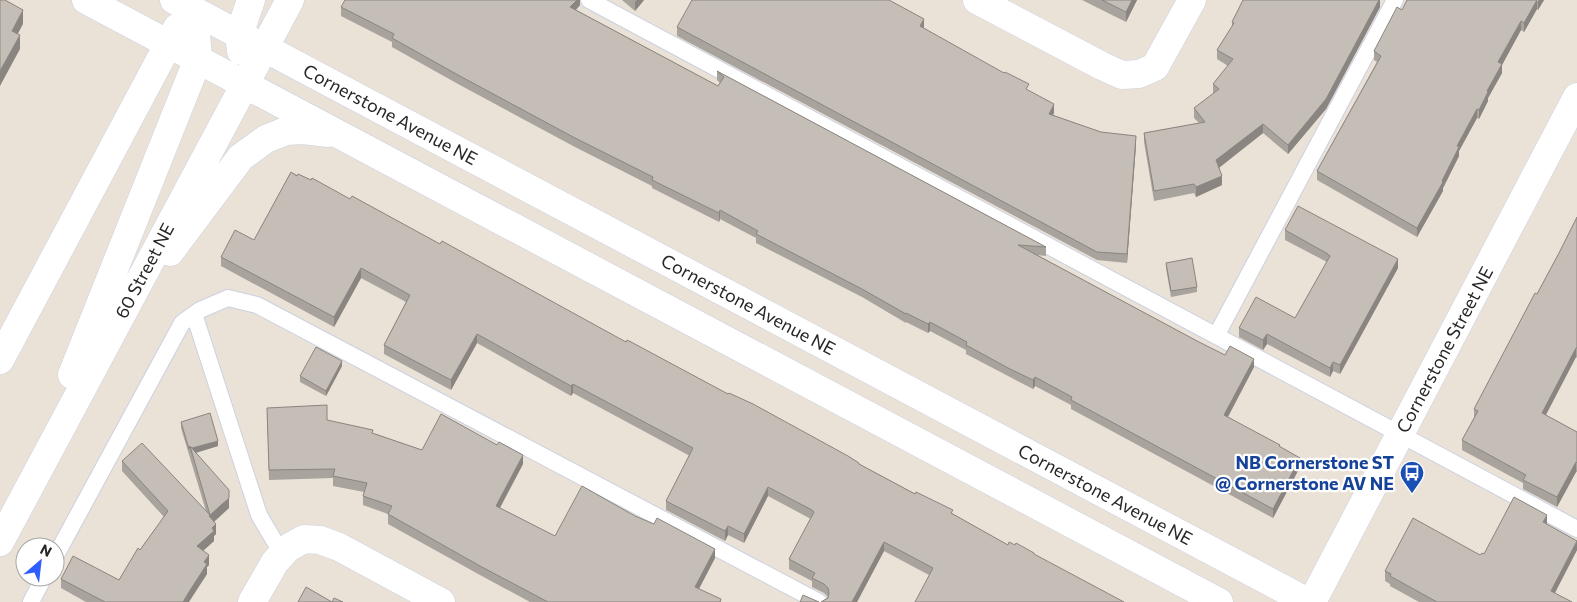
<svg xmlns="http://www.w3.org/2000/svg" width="1577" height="602" viewBox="0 0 1577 602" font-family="Commissioner,sans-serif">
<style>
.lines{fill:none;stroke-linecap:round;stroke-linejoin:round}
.lane-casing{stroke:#ccd1e1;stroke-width:18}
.street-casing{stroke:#ccd1e1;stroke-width:29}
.secondary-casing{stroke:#ccd1e1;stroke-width:29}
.lane{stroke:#fff;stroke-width:16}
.street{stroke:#fff;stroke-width:28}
.secondary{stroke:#fff;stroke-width:28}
.wall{fill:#a9a39d}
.shaded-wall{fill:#8a8580}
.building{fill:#c5beb7;stroke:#8a8580}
.labels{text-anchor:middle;stroke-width:4.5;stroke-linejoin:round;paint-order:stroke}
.street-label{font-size:18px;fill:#262626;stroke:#fff}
.transit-label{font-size:18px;font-weight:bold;fill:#164399;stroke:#fff;text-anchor:end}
</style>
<rect width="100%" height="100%" fill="#eae1d7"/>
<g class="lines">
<defs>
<path id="lane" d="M589,0L1577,529
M194,314L259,515L282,554
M1216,336L1395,0
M55,557L182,323L200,310L228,298L257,305L819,602
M31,602L44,577"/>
<path id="street" d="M977,0L1102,66L1122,75L1139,74L1155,67L1192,0
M252,602L275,562L288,548L304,539L320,540L339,547L441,602"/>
<path id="secondary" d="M86,0L1219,602
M174,0L1308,602
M241,51L239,35L251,0
M170,252L241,157L266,139L286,131L303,130L329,133
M0,360L177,28
M72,375L198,59L196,33L188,7
M0,542L290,0
M1312,602L1577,97"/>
</defs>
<use href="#lane" class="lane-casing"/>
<use href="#street" class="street-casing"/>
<use href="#secondary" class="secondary-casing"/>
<use href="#lane" class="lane"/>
<use href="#street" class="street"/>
<use href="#secondary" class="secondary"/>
</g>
<path class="wall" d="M580,0V5L576,10L718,86L720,83L717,80V71L1046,247V256L1037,255L1199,342L1225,355L1254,367L1228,417L1280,447L1300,467L1273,518L1071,409V405L1035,386L1033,389L1010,377L966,354V350L930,331L928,333L906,322V323L862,297L756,243V238L720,219L719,222L652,188V186L575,147L458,84L392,47V42L341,16V7Z
M622,0H644L635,11Z
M1082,0H1137L1126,22Z
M1243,0H1380V7L1326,109L1288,154L1263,133L1219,168L1222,185L1196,197L1194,193L1154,201L1144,142V133L1199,123L1194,118V108L1213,94V84L1228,66L1217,59V50L1232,27V22L1243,1Z
M1544,0L1538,10L1537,9L1524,32L1521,30L1502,65V73L1488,98V101L1479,119L1477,118L1459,151V156L1443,188V191L1417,237L1317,180V171L1377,62L1374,60V51L1402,10Z
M677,27H924V28L1029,91L1054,113L1053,115L1136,145L1127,263L1097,260L677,36Z
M291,172L728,394L953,514L1008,545H1015L1034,553L929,575L884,551L857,602H821L828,597L824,593L812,587V581L789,569V559L811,519L768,496L744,543L728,535L725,541L666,510V501L690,456L573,393L571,396L477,343L451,390L384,354V345L406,302L361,278L334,327L221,266V257L254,240Z
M1577,217V358L1576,357L1546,415L1577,432V472H1576L1557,507L1523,489V483L1462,450V440L1474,418V409L1537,294L1559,253Z
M1285,230L1398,268L1340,374L1333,371L1330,377L1267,344L1263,350L1239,337V328L1295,318L1327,262L1285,240Z
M1166,263L1197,287V292L1171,297L1166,268Z
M342,366L326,396L300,382V376Z
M267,408L327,420L373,433L422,450L523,464L500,508L555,536L635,516L715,558L699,589L721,602H530L480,575L388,524V514L363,505V496L364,492L333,486V478L269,480Z
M181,422L218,446L195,453L229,508L214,522L216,534L214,536V541L203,551L209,565L207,567V574L188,602H86L61,588V579L119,580L140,550L164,517L122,471V461L206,511L181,428Z
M1547,525L1577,541V550L1555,593L1572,602H1419L1390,586V584L1385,581V571L1484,554Z"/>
<path class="shaded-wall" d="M577,0H580V5L570,16V7Z
M637,0H644L635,11V2Z
M1132,0H1137L1126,22V12Z
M1379,0H1380V7L1326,109L1288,154V145Z
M1537,0V9L1524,32V23Z
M1539,0H1544L1538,10V1Z
M23,10V24L12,45V31Z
M924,19V27L920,35V26Z
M1521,21V30L1502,65V73L1488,98V101L1479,119V110L1498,62Z
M20,35V49L0,86V71Z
M1054,104V113L1049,122V114Z
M1477,109V118L1459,151V156L1443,188V191L1417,237V228L1457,146Z
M1263,124V133L1216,170V160Z
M1136,136V145L1127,263V254Z
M1222,176V185L1196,197V187Z
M720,210V219L719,222V213Z
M1398,259V268L1340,374V365Z
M361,268V278L334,327V317Z
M930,322V331L928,333V324Z
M477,334V343L451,390V380Z
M1267,334V344L1263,350V340Z
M1576,348V357L1542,422V413Z
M1254,359V367L1224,424V415Z
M342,361V366L326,396V391Z
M1333,362V371L1330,377V368Z
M1035,377V386L1033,389V380Z
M573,384V393L571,396V386Z
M218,441V446L192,454L190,449Z
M523,455V464L496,515V506Z
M1300,458V467L1273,518V509Z
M1576,462V472L1557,507V497Z
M768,487V496L744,543V534Z
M229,498V508L209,526V516Z
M1547,515V524L1543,522Z
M216,524V534L214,536V541L197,556V546L212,528Z
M728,526V535L725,541V531Z
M1577,541V550L1551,600V591Z
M884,542V551L857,602H852Z
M715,549V558L695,596V587Z
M209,555V565L207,567V574L189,602H183L204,562Z"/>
<path class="building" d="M0,0H5L23,10L12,31L20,35L0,71Z
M345,0H577L570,7L718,86L724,77L717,71L1046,247L1018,245L1199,342L1225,355L1230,346L1254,359L1224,415L1280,445L1279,446L1300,458L1273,509L1071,400L1072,397L1035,377L1033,380L1010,369L966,345L967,342L930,322L928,324L906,313V314L862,289L756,234L758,231L720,210L719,213L652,180L653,177L575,138L458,75L392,38L394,34L341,7Z
M692,0H889L924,19L920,26L1004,73L1005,72L1029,84L1026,89L1054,104L1049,114L1101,132L1136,136L1127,254L1097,252L677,27Z
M1102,0H1132L1126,12Z
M1243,0H1379L1326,99L1288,145L1263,124L1216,160L1222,176L1196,187L1194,184L1154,191L1144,133L1205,122L1194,108L1219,89L1213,84L1233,59L1217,50L1234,23L1232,22Z
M1407,0H1537L1524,23L1521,21L1498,62L1502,64L1487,91L1488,92L1479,110L1477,109L1457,146L1459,147L1442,181L1443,182L1417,228L1317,171L1381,56L1374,51L1397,7L1402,10Z
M291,172L297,176L298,174L311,180L312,178L350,199L352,196L440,244L442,241L626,342L627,340L633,343L728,394L729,393L753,404L848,456L859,463V464L915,494L916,492L953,510L951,513L1008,545L1009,542L1015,545L1016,543L1034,553V554L1124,602H915L933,568L884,542L852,602H821L828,598L829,593L828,588L824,584L812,578L815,573L789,559L814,512L812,510L768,487L744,534L728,526L725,531L666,501L693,448L573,384L571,386L477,334L451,380L384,345L410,295L361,268L334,317L221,257L235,230L254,240Z
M1298,206L1398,259L1340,365L1333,362L1330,368L1267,334L1263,340L1239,328L1256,297L1295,318L1330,256L1328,255V254L1285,230Z
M1577,217V348H1576L1542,413L1577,432V463L1576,462L1557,497L1523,480L1526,475L1462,440L1478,411L1474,409L1535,293L1537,294L1559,253Z
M1192,258L1197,287L1171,291L1166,263Z
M316,347L342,361L326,391L300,376Z
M327,405V420L373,430L372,433L422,450L441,414L497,445L499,442L523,455L496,506L555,536L582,486L635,516L654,524L657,518L715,549L695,587L721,599L720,602H548L480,566L388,514L392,506L363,496L367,483L333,476L335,469L269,470L267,408Z
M210,413L218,441L192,448L190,446L189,449L181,422Z
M142,443L210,515L190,446L229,490V498L209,516L216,524L212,528L214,531L197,546L209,555L204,562L207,564L189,592L183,602H105L61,579L73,556L119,580L138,548L140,550L168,511L122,461Z
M1514,497L1547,515L1543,522L1577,541L1551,591L1572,602H1437L1390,576L1391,574L1385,571L1413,518L1480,555L1482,553L1484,554Z
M306,587L332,602L334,598L343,602H298Z
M803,595L819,602H800Z"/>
<defs>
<symbol id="bus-pin" viewBox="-11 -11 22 30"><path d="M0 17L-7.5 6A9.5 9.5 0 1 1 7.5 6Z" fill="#1a4fb4" stroke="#fff"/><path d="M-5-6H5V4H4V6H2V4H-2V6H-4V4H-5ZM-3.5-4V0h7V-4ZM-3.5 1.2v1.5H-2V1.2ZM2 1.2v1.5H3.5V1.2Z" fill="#fff"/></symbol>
</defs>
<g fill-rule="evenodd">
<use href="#bus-pin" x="1398" y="459" width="28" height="38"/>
</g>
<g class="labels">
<g class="street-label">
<text transform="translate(390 115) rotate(28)" y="6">Cornerstone Avenue NE</text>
<text transform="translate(145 271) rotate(-62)" y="6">60 Street NE</text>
<text transform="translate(748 305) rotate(28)" y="6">Cornerstone Avenue NE</text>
<text transform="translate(1445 350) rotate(-62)" y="6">Cornerstone Street NE</text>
<text transform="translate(1105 495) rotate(28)" y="6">Cornerstone Avenue NE</text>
</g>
<g class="transit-label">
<text x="1394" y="469">NB Cornerstone ST<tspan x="1394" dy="21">@ Cornerstone AV NE</tspan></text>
</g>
</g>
<g transform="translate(40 562) rotate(28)"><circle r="24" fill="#ffffff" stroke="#a8a8a8"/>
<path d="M0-4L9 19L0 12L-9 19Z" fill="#2f5efe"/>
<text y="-8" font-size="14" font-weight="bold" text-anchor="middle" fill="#262626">N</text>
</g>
</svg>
